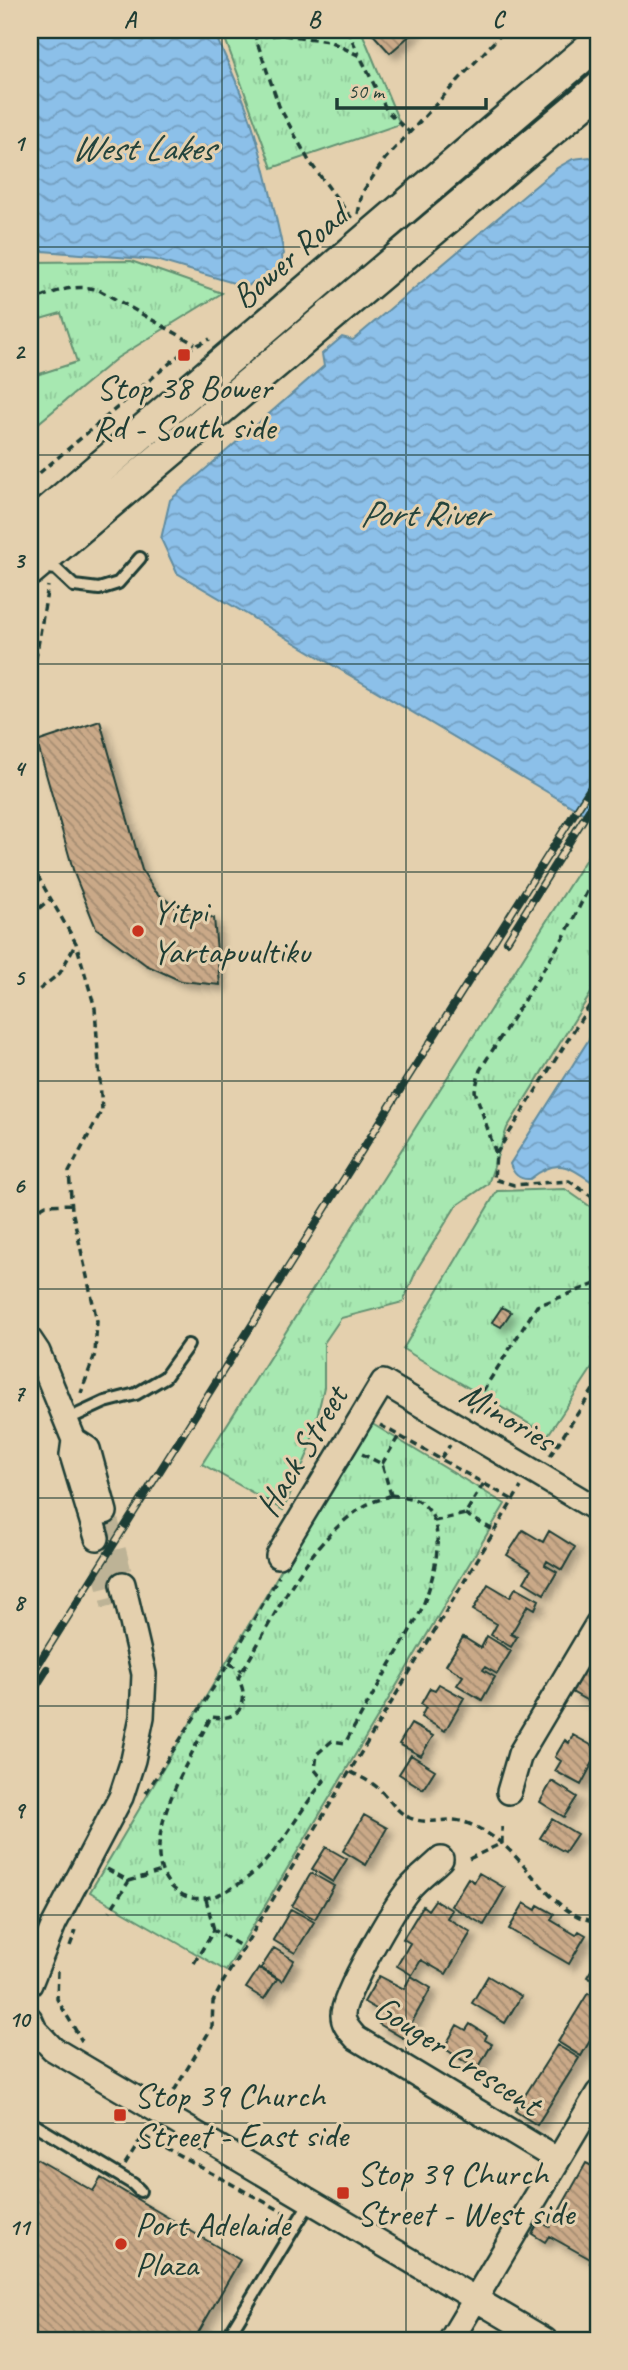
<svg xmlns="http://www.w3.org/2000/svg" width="628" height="2370" viewBox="0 0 628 2370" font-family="Caveat,sans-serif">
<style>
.grass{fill:url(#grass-tufts);stroke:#639272;stroke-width:2}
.water{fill:url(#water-waves);stroke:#608ca1;stroke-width:2}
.building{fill:url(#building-back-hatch);stroke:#1f3d34;stroke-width:2;filter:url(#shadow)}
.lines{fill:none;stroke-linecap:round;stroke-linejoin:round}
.street-tunnel{stroke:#bdb396;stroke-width:23;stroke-dasharray:23 11;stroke-linecap:butt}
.lane-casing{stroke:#1f3d34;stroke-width:16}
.street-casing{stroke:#1f3d34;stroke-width:28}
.secondary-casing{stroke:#1f3d34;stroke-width:37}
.path{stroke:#1f3d34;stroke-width:3.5;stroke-dasharray:7 5;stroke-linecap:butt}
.lane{stroke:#e4d0ae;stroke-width:10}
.street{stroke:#e4d0ae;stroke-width:23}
.secondary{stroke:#e4d0ae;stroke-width:32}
.rail-casing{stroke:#1f3d34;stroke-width:8}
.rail{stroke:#e4d0ae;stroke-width:5;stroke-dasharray:16;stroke-linecap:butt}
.grid{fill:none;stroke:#1f3d34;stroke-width:2;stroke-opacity:0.55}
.poi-dot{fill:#c8321e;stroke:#e4d0ae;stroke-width:2.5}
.labels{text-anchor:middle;stroke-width:6;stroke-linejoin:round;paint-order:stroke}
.street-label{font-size:35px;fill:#1f3d34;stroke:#e4d0ae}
.poi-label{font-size:35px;fill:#1f3d34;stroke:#e4d0ae;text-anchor:start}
.water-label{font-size:37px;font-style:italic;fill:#24443d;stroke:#e4d0ae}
.neatline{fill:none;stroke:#1f3d34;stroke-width:2.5}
.grid-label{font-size:23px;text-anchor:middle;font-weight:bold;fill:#1f3d34}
</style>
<defs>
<pattern id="grass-tufts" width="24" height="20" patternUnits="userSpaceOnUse" patternTransform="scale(1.75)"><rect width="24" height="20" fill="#a7e8b1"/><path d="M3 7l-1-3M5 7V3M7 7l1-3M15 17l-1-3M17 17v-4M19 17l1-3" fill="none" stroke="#8fc899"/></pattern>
<pattern id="water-waves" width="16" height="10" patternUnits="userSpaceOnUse" patternTransform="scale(1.75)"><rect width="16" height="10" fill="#8cc0e9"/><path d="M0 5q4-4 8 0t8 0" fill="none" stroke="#729dbe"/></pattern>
<pattern id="building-back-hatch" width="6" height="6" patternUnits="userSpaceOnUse" patternTransform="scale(1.75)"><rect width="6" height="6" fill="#caa988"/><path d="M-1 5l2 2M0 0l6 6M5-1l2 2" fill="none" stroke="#a38b70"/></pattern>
<filter id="shadow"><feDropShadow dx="6" dy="6" stdDeviation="3.5" flood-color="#0004"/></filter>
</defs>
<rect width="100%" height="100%" fill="#e4d0ae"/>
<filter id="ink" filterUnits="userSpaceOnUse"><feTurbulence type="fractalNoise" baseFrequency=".0143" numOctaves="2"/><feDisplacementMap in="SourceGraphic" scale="14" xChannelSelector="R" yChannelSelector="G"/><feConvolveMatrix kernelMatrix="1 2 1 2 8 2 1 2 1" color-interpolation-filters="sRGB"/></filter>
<g filter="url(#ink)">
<path class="grass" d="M222,30H361L400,124L272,168Z
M131,261L222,293L117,358L30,430V377L77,362L61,313L30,322V262Z
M598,840V982L507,1128L488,1184L456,1206L417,1269L403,1302L341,1318L324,1343V1387L309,1451L283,1510L202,1464Z
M565,1189L598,1212V1359L548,1435L403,1349L497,1191Z
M369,1422L505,1504L226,1971L90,1892Z"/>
<path class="water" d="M30,30H213C227,60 241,90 251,121C265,164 274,209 284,254L282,256L284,270L266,286L253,282L247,287L156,260L30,250Z
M590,157L598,162V822L177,573L161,539L170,500L324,366L322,354L342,337L353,340L557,168L573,159Z
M598,1025V1186C570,1167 559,1156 530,1179C519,1180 513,1173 510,1164Z"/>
<path class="building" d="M369,30H416L390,53Z
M100,721L142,870L155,891L175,907L214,918L220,985L181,981L146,965L96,928L74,873L37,742Z
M502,1307L511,1312L501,1327L492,1322Z
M523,1530L543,1542L549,1531L575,1547L562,1570L547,1561L545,1565L557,1572L544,1594L524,1582L531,1570L507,1555Z
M488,1584L510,1597L516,1587L539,1600L535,1609L528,1605L511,1634L517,1637L511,1647L491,1635L497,1624L473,1610Z
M487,1636L511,1651L497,1674L485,1667L483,1670L495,1677L482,1700L457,1685L463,1676L446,1665L463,1637L481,1648Z
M598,1646V1700L595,1705L572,1692Z
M439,1684L464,1698L445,1731L421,1717L426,1707L421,1704L430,1688L435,1690Z
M411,1724L433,1736L421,1756L399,1744Z
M573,1735L598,1749V1753L581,1785L555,1771L561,1761L555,1757L565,1740L569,1743Z
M411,1755L435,1770L423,1789L399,1774Z
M552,1781L577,1797L564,1817L540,1802Z
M364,1815L387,1828L366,1865L343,1851Z
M552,1819L577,1834L565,1852L540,1838Z
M326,1847L347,1859L333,1882L312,1869Z
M311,1873L334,1886L315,1919L292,1906Z
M479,1873L505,1888L484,1925L451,1906L468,1878L474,1882Z
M435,1900L452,1910L447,1918L471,1932L446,1974L421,1960L412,1975L397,1966L410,1943L403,1939L423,1906L428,1910Z
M524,1903L536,1910L538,1905L554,1914L551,1920L576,1935L579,1931L586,1935L569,1964L509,1929Z
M291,1909L314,1922L295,1953L273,1940Z
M274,1948L294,1960L282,1981L261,1968Z
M598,1959V1984L587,1977Z
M259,1968L277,1979L264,1999L246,1988Z
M379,1976L404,1989L411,1976L431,1988L403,2038L379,2024L385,2014L364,2002Z
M488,1976L521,1996L505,2023L472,2003Z
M588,1993L598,1999V2027L581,2056L558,2042Z
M470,2024L487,2035L485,2040L492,2044L477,2070L444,2048L457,2025L466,2030Z
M557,2045L579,2058L537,2125L515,2111Z
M30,2155L93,2191L101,2178L240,2260L194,2340H30Z
M586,2163L598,2169V2268L590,2263L592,2260L549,2236L545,2242L532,2234L539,2221L550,2227Z"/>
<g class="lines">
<path class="street-tunnel" d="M106,1517L123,1584
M103,1565L113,1606"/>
<defs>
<path id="lane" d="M41,567L56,569L74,586L99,589L118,583L140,558
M66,1420L105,1402L136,1394L165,1377L188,1345
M30,2122L133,2184L140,2191
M226,2340L310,2202"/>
<path id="street" d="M30,1340L38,1352L74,1440L72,1455L97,1538
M74,1440L88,1449L105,1512
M278,1556L383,1382L598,1510
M509,1792L520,1754L598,1623
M441,1859C431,1869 418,1878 409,1889C395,1906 342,1996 343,2015C343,2025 350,2031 356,2038L558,2160
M30,1984L54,1924L121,1797L133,1760L142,1717L144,1674L123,1584
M30,2019L35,2030L53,2049L545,2340
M451,2340L598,2093"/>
<path id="secondary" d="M30,528L598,42
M30,569L598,90"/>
</defs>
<use href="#lane" class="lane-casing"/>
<use href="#street" class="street-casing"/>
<use href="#secondary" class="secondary-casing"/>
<path class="path" d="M249,30C264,39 280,36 295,30
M347,30L359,54
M254,33L279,106L309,161L353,220
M284,35L329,41L360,56L387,111L410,133
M358,214L362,193L385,159L505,30
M30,302C53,292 74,283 99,290L195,344
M30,481L183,352L210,339
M30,668L35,664L48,586
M30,853L33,868L76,943L95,1008L102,1110L69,1172L72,1210L97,1321L95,1354L81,1393
M598,870L565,935L480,1070L475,1091L496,1154L494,1179L514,1185L569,1181L598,1201
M30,916L50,899
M30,997L60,973L76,943
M496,1154L598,992
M30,1214L46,1205L71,1204
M470,1411L537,1306L598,1283
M380,1425L513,1500
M362,1454L382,1464L391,1495
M550,1456L598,1382
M441,1458L450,1445
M382,1464L400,1434
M391,1495C402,1497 414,1497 423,1504C451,1528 431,1588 419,1615L345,1743L332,1741L317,1754L315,1770L324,1781C296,1814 279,1856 243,1881C227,1892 203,1905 183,1895C123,1863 191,1757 211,1717C240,1722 251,1702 238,1678C275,1619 304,1543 366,1505C373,1501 383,1499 391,1495Z
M465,1514L495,1531
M434,1521L465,1514L484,1483
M229,1663L242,1671
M351,1772C360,1777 372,1782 379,1789C389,1798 396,1812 410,1818C425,1824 437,1820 452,1820C468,1820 488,1833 500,1842C529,1864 558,1921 598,1921
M146,1793L229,1663L279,1576
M469,1859L502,1843V1827
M107,1869L129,1881L110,1911
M129,1881L162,1871
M206,1899L214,1930
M70,1946L76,1930
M194,1963L214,1930L244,1948
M58,1971L57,1999L82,2041
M174,2091L212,2027L213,2002L223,1982L521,1487
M125,2165L143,2136L285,2213"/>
<use href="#lane" class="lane"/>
<use href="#street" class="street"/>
<use href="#secondary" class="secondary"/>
<defs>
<path id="rail" d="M507,941L598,796
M30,1677L598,776
M30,1696L47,1669"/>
</defs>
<use href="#rail" class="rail-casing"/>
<use href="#rail" class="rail"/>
</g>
</g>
<path class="grid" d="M222,30V2340M406,30V2340M30,247H598M30,455H598M30,664H598M30,872H598M30,1081H598M30,1289H598M30,1498H598M30,1706H598M30,1915H598M30,2123H598"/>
<g class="poi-dot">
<rect x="177" y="348" width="14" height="14" rx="3.5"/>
<circle cx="138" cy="931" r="7"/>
<rect x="113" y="2108" width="14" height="14" rx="3.5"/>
<rect x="336" y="2186" width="14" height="14" rx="3.5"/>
<circle cx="121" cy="2244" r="7"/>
</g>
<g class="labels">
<g class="street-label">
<text transform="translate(289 256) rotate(-41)" y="12">Bower Road</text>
<text transform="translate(508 1416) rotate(31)" y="12">Minories</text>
<text transform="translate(301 1451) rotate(-59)" y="12">Hack Street</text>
<text transform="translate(458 2055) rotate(33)" y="12">Gouger Crescent</text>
</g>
<g class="poi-label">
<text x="184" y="399" text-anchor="middle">Stop 38 Bower<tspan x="184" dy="40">Rd - South side</tspan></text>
<text x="152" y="923">Yitpi<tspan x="152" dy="40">Yartapuultiku</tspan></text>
<text x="134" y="2107">Stop 39 Church<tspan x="134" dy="40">Street - East side</tspan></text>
<text x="357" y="2185">Stop 39 Church<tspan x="357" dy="40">Street - West side</tspan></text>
<text x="135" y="2236">Port Adelaide<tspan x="135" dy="40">Plaza</tspan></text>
</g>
<g class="water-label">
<text x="142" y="160">West Lakes</text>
<text x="423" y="526">Port River</text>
</g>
</g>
<rect width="628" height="2370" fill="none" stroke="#e4d0ae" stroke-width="77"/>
<path d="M337 98v10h149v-10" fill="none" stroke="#1f3d34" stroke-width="3.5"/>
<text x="348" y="98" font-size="21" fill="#1f3d34" stroke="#e4d0ae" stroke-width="5" paint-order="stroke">50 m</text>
<rect x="38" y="38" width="552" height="2294" class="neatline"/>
<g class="grid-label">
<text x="130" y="27">A</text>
<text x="314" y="27">B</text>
<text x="498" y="27">C</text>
<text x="19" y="151">1</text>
<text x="19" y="359">2</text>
<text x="19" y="568">3</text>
<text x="19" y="776">4</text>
<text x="19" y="985">5</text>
<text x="19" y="1193">6</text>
<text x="19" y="1401">7</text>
<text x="19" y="1610">8</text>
<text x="19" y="1818">9</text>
<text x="19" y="2027">10</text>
<text x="19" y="2235">11</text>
</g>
</svg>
